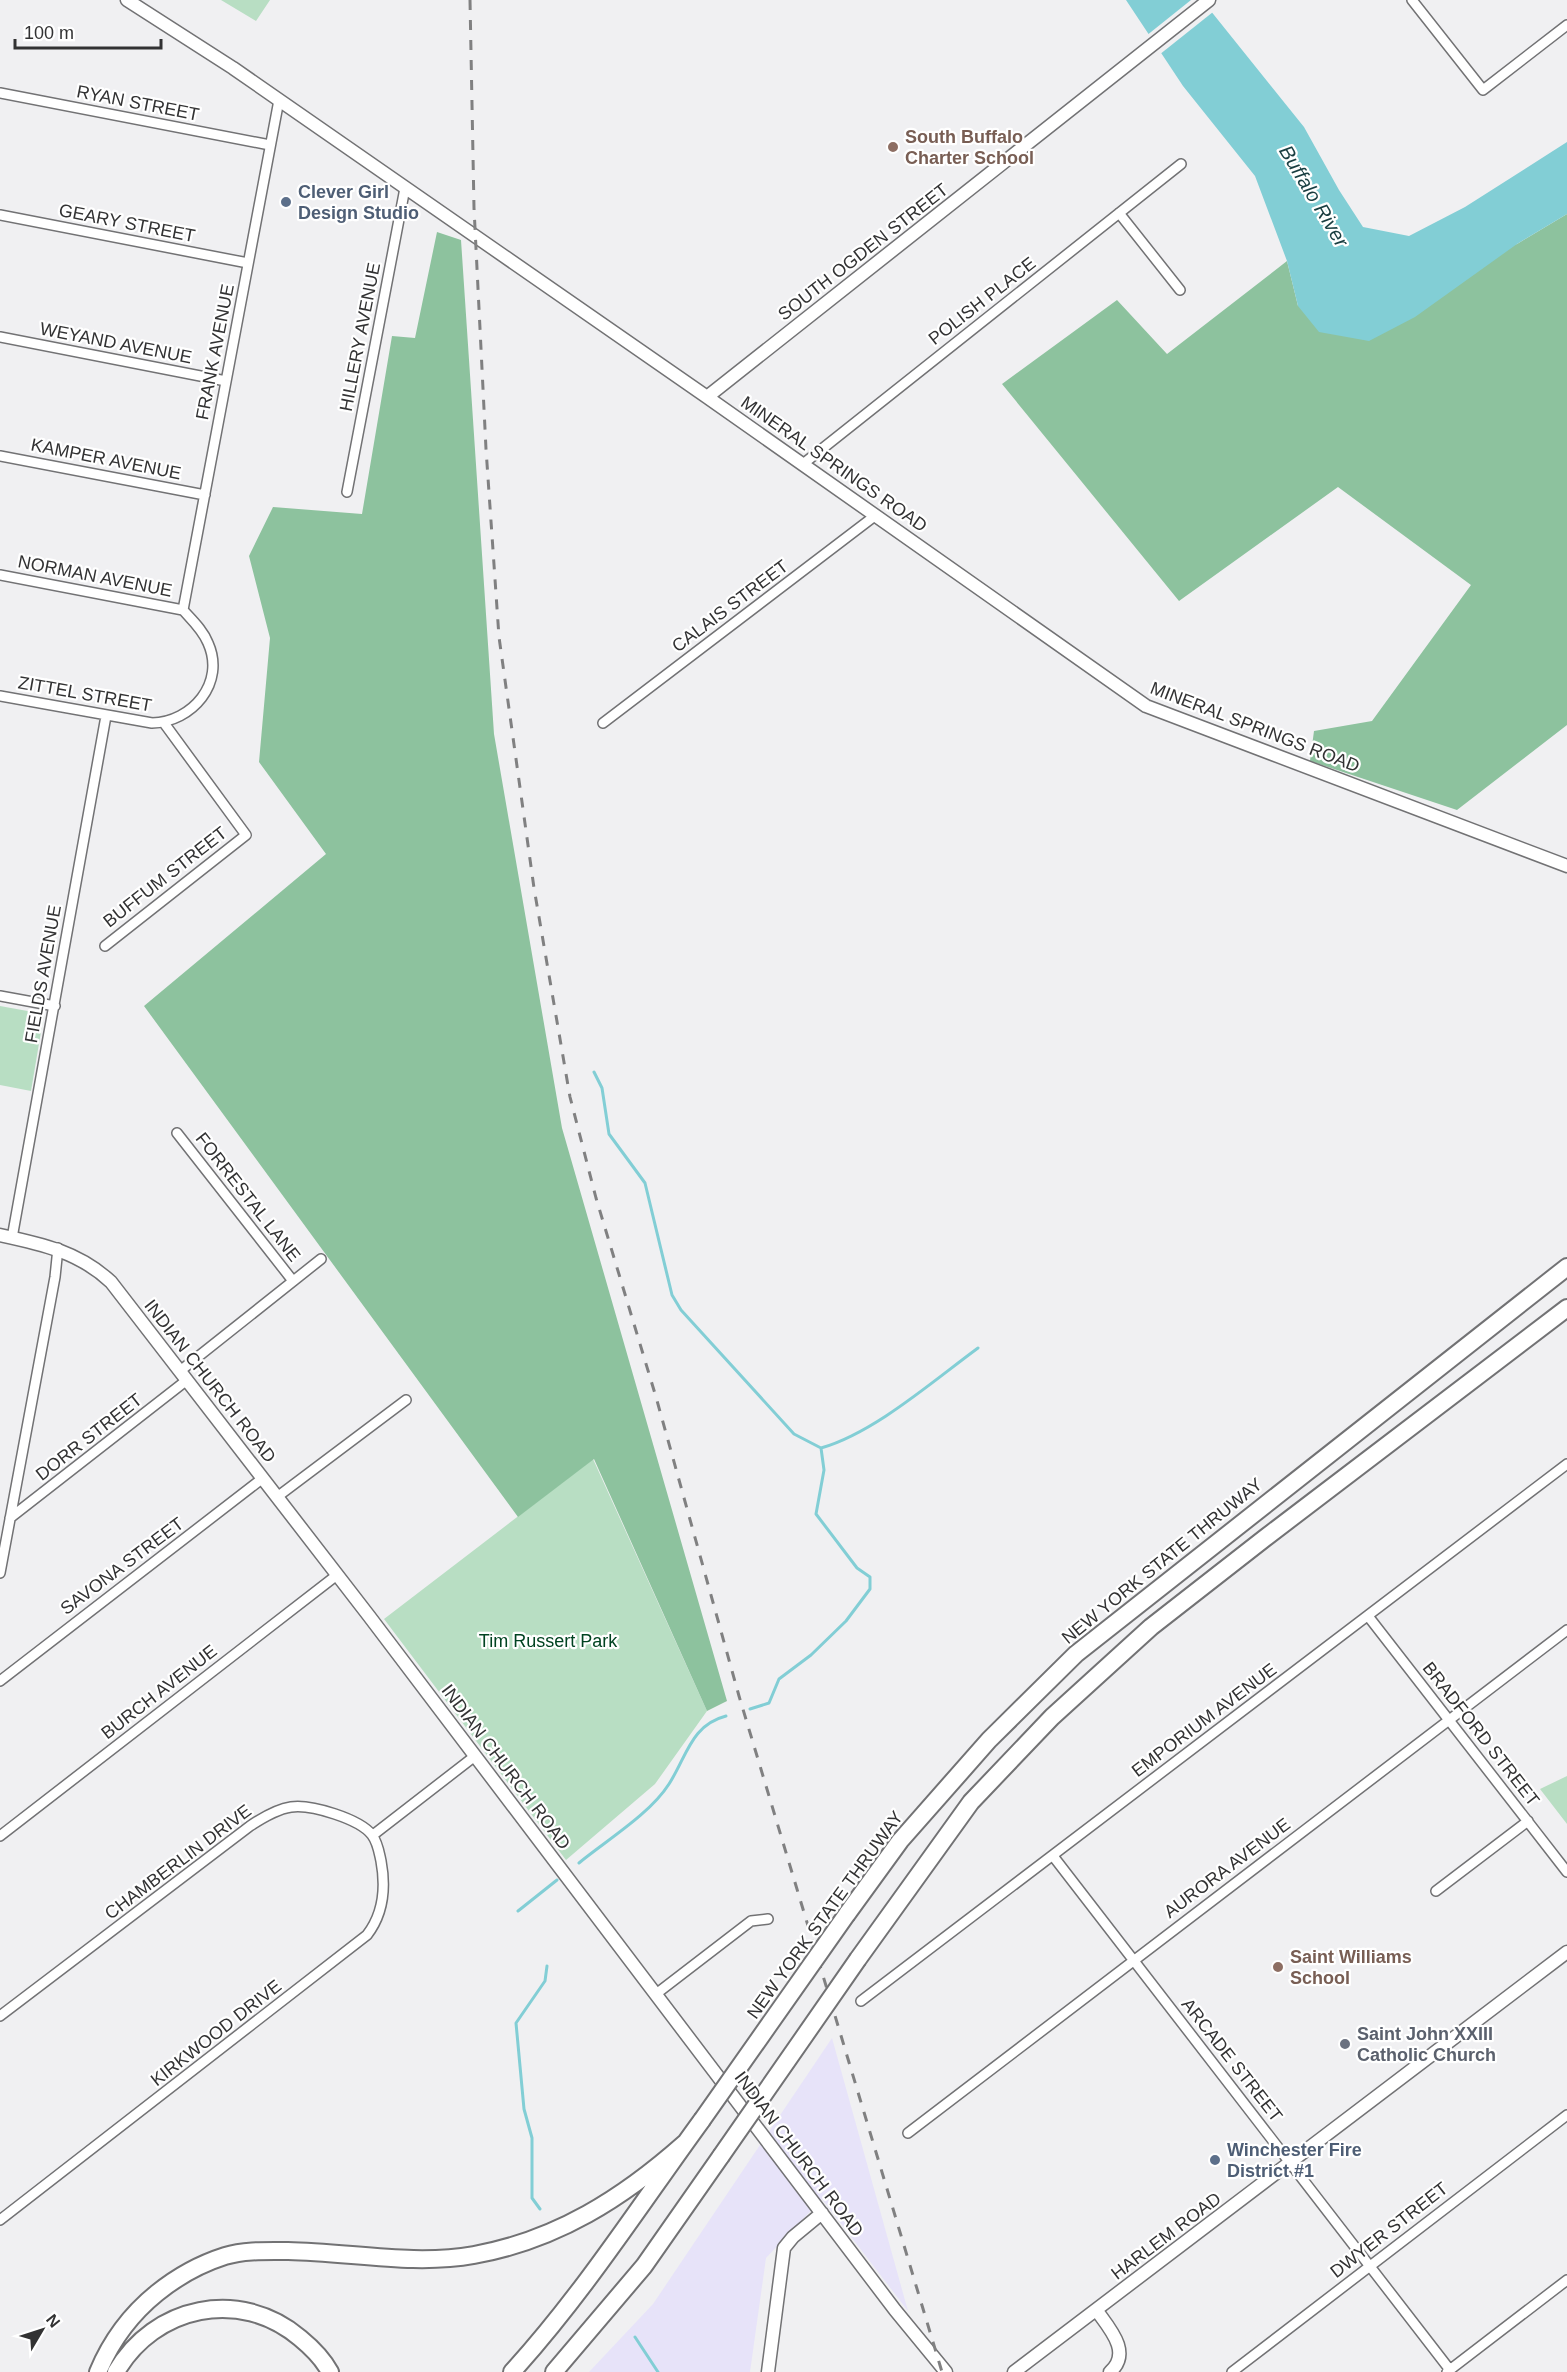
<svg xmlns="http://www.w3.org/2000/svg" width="1567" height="2372" viewBox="0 0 1567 2372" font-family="Arial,sans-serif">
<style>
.industrial{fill:#e7e3f9}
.green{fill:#b8dec3}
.forest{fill:#8dc29e}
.water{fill:#82ced5}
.pier{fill:#f0f0f2}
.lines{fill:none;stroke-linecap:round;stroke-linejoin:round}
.stream{stroke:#82ced5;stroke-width:3}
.street-casing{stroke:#727274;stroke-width:12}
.secondary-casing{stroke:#727274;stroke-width:15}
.highway-casing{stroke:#727274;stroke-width:20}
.street{stroke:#fff;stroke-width:9}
.secondary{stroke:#fff;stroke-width:12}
.highway{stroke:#fff;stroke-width:16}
.rail{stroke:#808081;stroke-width:3;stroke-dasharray:10 10;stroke-linecap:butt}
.highway-bridge-casing{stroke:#727274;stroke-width:20;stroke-linecap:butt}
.highway-bridge{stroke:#fff;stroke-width:16}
.education-dot{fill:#8d6e63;stroke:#fff;stroke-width:2}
.service-dot{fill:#5c6f8a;stroke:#fff;stroke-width:2}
.worship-dot{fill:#6b7280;stroke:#fff;stroke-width:2}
.labels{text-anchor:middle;stroke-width:4.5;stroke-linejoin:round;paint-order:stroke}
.street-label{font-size:18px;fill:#323233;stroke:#fff}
.education-label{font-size:18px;font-weight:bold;fill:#785e54;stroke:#fff;text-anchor:start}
.service-label{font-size:18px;font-weight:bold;fill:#4e5e75;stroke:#fff;text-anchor:start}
.park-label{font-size:18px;fill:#004321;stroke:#fff}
.worship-label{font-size:18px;font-weight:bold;fill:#5b616d;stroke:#fff;text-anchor:start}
.water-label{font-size:20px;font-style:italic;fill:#183d40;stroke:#fff}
</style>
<rect width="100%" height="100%" fill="#f0f0f2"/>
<path class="industrial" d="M832,2038L908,2311L822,2199L766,2258L750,2372H589L653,2304Z"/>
<path class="green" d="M221,0H270L256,21Z
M0,1006L44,1014L31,1091L0,1085Z
M593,1459L707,1711L655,1784L566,1860L384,1619Z
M1567,1776V1824L1540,1789Z"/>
<path class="forest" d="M1567,214V725L1457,810L1310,761L1314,731L1372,721L1471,585L1338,487L1179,601L1002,384L1117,300L1167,354L1287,261L1298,306L1517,244Z
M437,232L461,240L494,734L562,1128L727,1701L707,1711L594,1459L518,1517L144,1006L326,854L259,762L270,638L249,556L273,507L362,514L392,336L415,338Z"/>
<path class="water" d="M1126,0H1202L1304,127L1339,190L1363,227L1409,236L1465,207L1567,142V214L1517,244L1415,317L1369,341L1319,332L1298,306L1287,261L1255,176L1183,86Z"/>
<path class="pier" d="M1191,0H1203L1213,12L1159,55L1146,36Z"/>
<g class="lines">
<path class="stream" d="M594,1072L602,1088L609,1134L645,1183L672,1295L681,1310L794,1434L821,1448C874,1433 933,1381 978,1348
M750,1709L769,1703L779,1679L811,1655L846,1621L870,1589V1577L857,1568L816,1514L824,1470L821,1448
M579,1863C607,1840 650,1814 669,1784C687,1756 691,1725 726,1716
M518,1911L557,1880
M540,2209L532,2198V2138L524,2109L516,2023L545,1981L547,1966
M635,2337L658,2372"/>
<defs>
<path id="street" d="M1412,0L1483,90L1567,25
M0,93L270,145
M1119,213L1180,290
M0,215L248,263
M0,337L226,381
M0,456L205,495
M803,464L1181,164
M347,492L405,188
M0,575L183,610
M183,610L279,100
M0,696L152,723C192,722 226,683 208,643C203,630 192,620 183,610
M603,723L876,515
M105,946L246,835L164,723
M0,996L55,1006
M177,1133L293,1281
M12,1238L106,716
M180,1371L321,1259
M277,1497L406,1400
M10,1518L187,1380
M0,1573L55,1277L58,1248
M1368,1616L1567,1872
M0,1681L263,1478
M373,1835L475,1756
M0,1836L337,1575
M1053,1856L1450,2370
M1436,1891L1528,1821
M656,1994L751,1921L768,1919
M861,2001L1567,1464
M0,2016L250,1826C262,1818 277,1809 291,1807C311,1804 360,1819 372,1835C378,1843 379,1852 381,1861C386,1888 384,1913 367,1935L0,2220
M908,2133L1567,1630
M1232,2372L1567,2115
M1447,2372L1567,2280"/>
<path id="secondary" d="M127,0L233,68L707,397L1146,706L1567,866
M707,397L1209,0
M0,1235C42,1244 79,1252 111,1282L369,1616L895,2310L946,2372
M1097,2311C1110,2329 1132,2353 1110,2372
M768,2372L784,2248L793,2237L822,2213
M1014,2372L1567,1952"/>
<path id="highway" d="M847,1914L900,1841L989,1740L1076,1654L1567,1267
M858,1959L971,1802L1052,1717L1151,1627L1265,1538L1567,1308
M98,2372C111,2341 131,2314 157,2293C178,2276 200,2264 225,2256C245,2250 267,2251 288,2251C350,2252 413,2266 474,2255C557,2240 623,2198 685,2143
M116,2372C154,2306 240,2287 300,2338C311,2347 323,2359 330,2372
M512,2372C583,2294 640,2205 702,2120
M554,2372L644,2266L721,2156"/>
</defs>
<use href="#street" class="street-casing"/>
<use href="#secondary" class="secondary-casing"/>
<use href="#highway" class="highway-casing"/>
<use href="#street" class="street"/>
<use href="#secondary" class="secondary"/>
<use href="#highway" class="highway"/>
<path class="rail" d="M470,0L474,208L486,449L499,637L534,888L570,1097L596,1198L656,1397L739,1696L942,2372"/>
<defs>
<path id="highway-bridge" d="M702,2120L847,1914
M721,2156L858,1959"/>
</defs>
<use href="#highway-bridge" class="highway-bridge-casing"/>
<use href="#highway-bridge" class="highway-bridge"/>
</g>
<g class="education-dot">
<circle cx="893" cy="147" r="6"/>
<circle cx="1278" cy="1967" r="6"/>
</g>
<g class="service-dot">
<circle cx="286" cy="202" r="6"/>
<circle cx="1215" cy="2160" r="6"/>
</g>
<circle class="worship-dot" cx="1345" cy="2044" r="6"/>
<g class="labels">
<g class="street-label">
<text transform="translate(138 103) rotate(11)" y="6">RYAN STREET</text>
<text transform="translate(127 223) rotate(11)" y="6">GEARY STREET</text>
<text transform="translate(863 252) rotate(-38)" y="6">SOUTH OGDEN STREET</text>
<text transform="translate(982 301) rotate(-38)" y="6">POLISH PLACE</text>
<text transform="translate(360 337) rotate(-79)" y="6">HILLERY AVENUE</text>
<text transform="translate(116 343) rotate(11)" y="6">WEYAND AVENUE</text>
<text transform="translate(215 352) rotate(-79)" y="6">FRANK AVENUE</text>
<text transform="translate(106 459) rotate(11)" y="6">KAMPER AVENUE</text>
<text transform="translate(834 464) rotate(35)" y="6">MINERAL SPRINGS ROAD</text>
<text transform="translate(95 576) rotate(11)" y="6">NORMAN AVENUE</text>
<text transform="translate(730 606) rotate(-37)" y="6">CALAIS STREET</text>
<text transform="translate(85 694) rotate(10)" y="6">ZITTEL STREET</text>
<text transform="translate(1255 727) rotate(21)" y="6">MINERAL SPRINGS ROAD</text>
<text transform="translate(165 877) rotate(-38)" y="6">BUFFUM STREET</text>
<text transform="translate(43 974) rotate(-80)" y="6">FIELDS AVENUE</text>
<text transform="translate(248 1197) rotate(52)" y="6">FORRESTAL LANE</text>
<text transform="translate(210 1381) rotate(52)" y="6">INDIAN CHURCH ROAD</text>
<text transform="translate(89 1437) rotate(-38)" y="6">DORR STREET</text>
<text transform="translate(1162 1561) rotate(-39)" y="6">NEW YORK STATE THRUWAY</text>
<text transform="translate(122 1566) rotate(-37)" y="6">SAVONA STREET</text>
<text transform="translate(159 1692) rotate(-38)" y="6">BURCH AVENUE</text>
<text transform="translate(1204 1720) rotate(-37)" y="6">EMPORIUM AVENUE</text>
<text transform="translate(1481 1734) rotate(52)" y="6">BRADFORD STREET</text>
<text transform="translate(506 1767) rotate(53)" y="6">INDIAN CHURCH ROAD</text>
<text transform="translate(178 1862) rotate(-37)" y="6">CHAMBERLIN DRIVE</text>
<text transform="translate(1227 1868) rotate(-37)" y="6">AURORA AVENUE</text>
<text transform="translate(825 1915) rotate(-54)" y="6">NEW YORK STATE THRUWAY</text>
<text transform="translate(216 2033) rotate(-38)" y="6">KIRKWOOD DRIVE</text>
<text transform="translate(1232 2060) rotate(52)" y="6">ARCADE STREET</text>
<text transform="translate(799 2154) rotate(53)" y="6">INDIAN CHURCH ROAD</text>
<text transform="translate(1389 2230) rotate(-38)" y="6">DWYER STREET</text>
<text transform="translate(1166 2236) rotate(-37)" y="6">HARLEM ROAD</text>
</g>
<g class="education-label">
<text x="905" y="143">South Buffalo<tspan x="905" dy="21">Charter School</tspan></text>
<text x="1290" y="1963">Saint Williams<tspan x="1290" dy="21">School</tspan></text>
</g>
<g class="service-label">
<text x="298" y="198">Clever Girl<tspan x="298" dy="21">Design Studio</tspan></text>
<text x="1227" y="2156">Winchester Fire<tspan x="1227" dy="21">District #1</tspan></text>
</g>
<g class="park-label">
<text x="548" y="1647">Tim Russert Park</text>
</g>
<g class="worship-label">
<text x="1357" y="2040">Saint John XXIII<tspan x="1357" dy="21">Catholic Church</tspan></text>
</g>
<g class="water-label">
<text transform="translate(1314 196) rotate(59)" y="7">Buffalo River</text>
</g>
</g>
<g transform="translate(42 2330) rotate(51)" stroke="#ffffff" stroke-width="4.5" paint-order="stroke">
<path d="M0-4.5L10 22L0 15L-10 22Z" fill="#323233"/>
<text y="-9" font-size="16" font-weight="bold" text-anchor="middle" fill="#323233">N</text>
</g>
<path d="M15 39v9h146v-9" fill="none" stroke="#323233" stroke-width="3"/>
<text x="24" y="39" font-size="18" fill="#323233" stroke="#ffffff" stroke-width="4.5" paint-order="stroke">100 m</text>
</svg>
